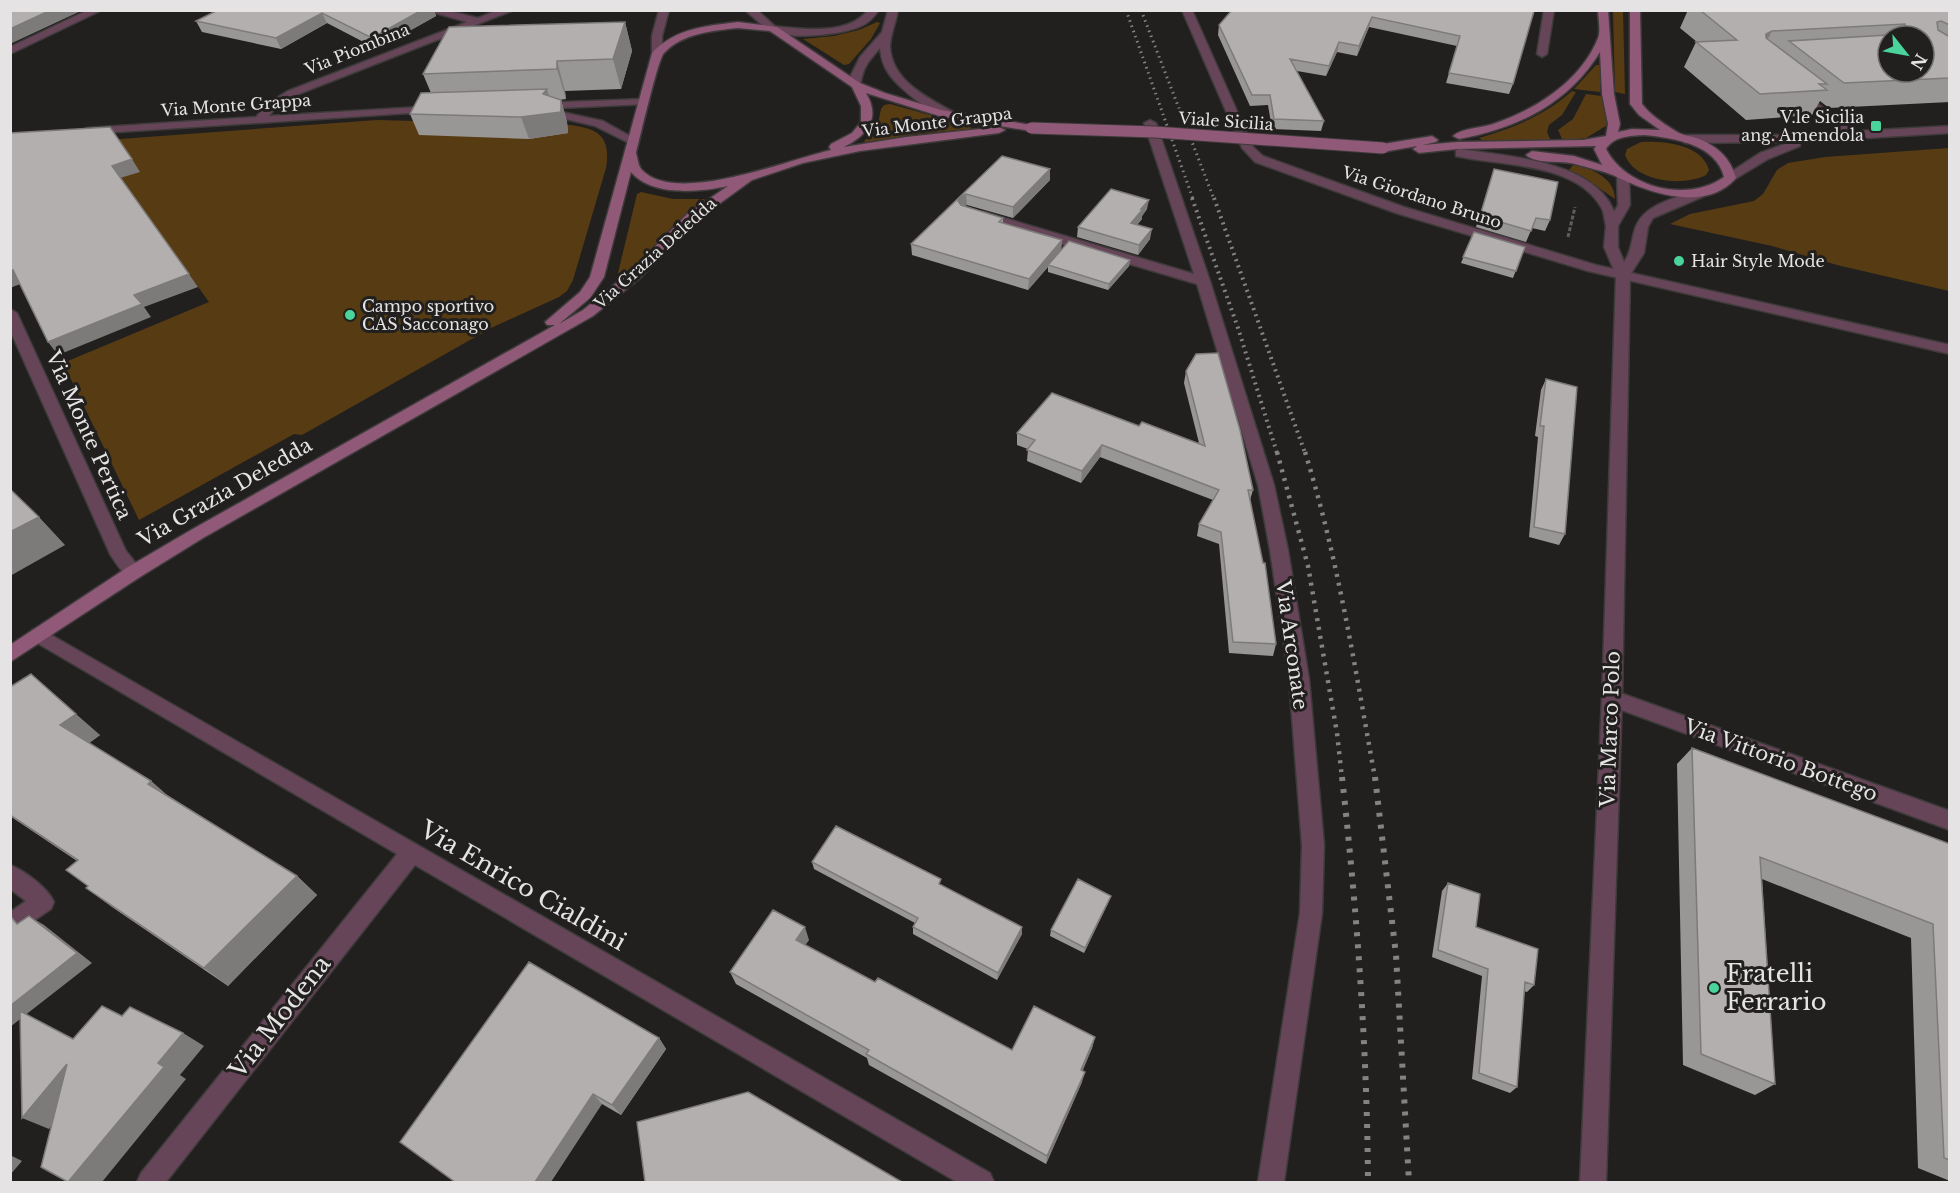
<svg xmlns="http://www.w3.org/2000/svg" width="1960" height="1193" viewBox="0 0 1960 1193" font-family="'Libre Baskerville',serif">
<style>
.green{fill:#573c13}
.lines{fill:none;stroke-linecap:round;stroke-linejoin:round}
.service-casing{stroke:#3d3a3a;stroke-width:3}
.minor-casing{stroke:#3d3a3a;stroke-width:3}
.tertiary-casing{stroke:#3d3a3a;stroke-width:3}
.secondary-casing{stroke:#3d3a3a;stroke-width:3}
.path{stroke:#5e5c5c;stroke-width:3;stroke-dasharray:4 2;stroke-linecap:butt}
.service{fill:#674558;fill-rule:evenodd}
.minor{fill:#674558;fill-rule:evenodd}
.tertiary{fill:#674558;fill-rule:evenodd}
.secondary{fill:#8f5977;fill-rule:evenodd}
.rail-far3{stroke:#848282;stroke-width:3;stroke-dasharray:1.5 4;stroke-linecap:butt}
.rail-far2{stroke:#848282;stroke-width:4;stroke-dasharray:2 4.5;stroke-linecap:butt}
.rail-far1{stroke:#848282;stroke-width:4.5;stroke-dasharray:3 6;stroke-linecap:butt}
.rail{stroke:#848282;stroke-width:6;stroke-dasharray:4 8;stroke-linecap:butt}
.secondary-bridge-casing{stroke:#3d3a3a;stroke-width:13;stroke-linecap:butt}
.secondary-bridge{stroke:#8f5977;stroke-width:11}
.wall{fill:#999696}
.shaded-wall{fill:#7d7a7a}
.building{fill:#b2afae;stroke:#7d7a7a;stroke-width:1.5;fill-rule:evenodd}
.poi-dot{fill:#4ad49c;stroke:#221f1f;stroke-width:2}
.labels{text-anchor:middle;stroke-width:6;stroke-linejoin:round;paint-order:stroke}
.far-street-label{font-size:16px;fill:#e5e3e3;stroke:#221f1f}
.far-poi-label{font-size:16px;fill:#e5e3e3;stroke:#221f1f;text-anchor:start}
.street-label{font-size:20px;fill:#e5e3e3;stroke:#221f1f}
.near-street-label{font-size:24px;fill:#e5e3e3;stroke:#221f1f}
.near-poi-label{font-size:24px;fill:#e5e3e3;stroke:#221f1f;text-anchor:start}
</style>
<rect width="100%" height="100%" fill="#221f1f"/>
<path class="green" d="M1613,11H1623L1625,94L1615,92Z
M877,22L880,23L871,39L849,64L844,65L803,39L834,36L859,30Z
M1596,65H1600V92L1574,89Z
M1572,91L1576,92L1562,115L1549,125L1547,132L1551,141L1482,140L1479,138C1514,128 1545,115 1572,91Z
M1586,94L1601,96L1610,116L1609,124L1586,138L1563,141L1558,130L1573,119Z
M890,104L970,126L971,129L915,134L867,143L864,141L877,128L881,109L884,105Z
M377,120L569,125C599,128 611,137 606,168L573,280L567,291L559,297L493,327L302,435L294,434L139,520L63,363L209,302L93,141Z
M1641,142C1663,141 1702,144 1709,170L1706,175C1683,187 1635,182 1625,155L1627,149Z
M1949,148V291L1837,265L1772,246L1670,224L1690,214L1754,201L1763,194L1777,170L1788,163L1825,157Z
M1574,164C1592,169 1615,178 1615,199L1586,179L1568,171Z
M641,192L673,199H705L673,226L629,272L620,275L618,273L637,194Z"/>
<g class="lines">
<defs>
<path id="service" d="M1797,88L1856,133V137H1848L1793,93V89Z"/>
<path id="minor" d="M88,10H102L10,54V47Z
M425,10H445L478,18L498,10H514L296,95L276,107L269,116L437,106L441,107V111L87,134L81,131L87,128L256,117L268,103L288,91L467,22Z
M659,10H669L662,36V53L657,56L652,53V36Z
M745,10H757L778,29L769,31Z
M1182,10H1192L1253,147L1263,156L1404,207L1596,265L1950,345V354L1588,271L1396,213L1255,162L1242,148Z
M1544,10H1554L1547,54L1542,57L1537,54Z
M643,99L649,102L647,104L539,109L533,106L539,103Z
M557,111L603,121L639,141L637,143H629L595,126L553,116L551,114Z
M1150,120L1156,123L1210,281L1274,485L1288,550L1309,679L1324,845L1322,913L1284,1182H1258L1300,913L1302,845L1289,679L1270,550L1258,485L1197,284L974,218L973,215L974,212H984L1194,274L1144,123Z
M1460,149C1511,157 1609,161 1618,226L1612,230L1607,229C1604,222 1605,213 1601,207C1575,162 1499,166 1456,156V150Z
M10,309L17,313L126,551L143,572L140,577C126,581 117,565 110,554L10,330Z
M39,628L990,1173L994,1182H957L415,865L166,1182H137L141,1173L397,854L32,640L30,635L32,630Z
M1612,690L1950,811V830L1605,704L1602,698L1605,692Z
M10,865C25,871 48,888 54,902L51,909L10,937V912L26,901L10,889Z"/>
<path id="tertiary" d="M868,10H879C874,17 869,23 861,26C844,35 783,41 768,29L773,26C802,29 848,36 868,10Z
M888,10H898C896,23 890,35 890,47C892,82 930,99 957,114V118C939,122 895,86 887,71C882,63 881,56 880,48C866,64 863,68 860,87H852L849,79L860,57L882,32Z
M1950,126V133L1800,142V146L1768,159L1730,182L1726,181V175L1760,153L1790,142L1685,143L1679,139L1685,135H1785Z
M1623,172L1629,176L1630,205L1618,226V247L1624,262C1632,251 1631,239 1636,226C1646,202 1683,196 1706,188L1710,187L1716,191L1653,218L1648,227L1644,253L1630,275L1622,698L1606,1182H1580L1602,698L1616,275L1604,247L1606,226L1618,205L1617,176Z"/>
<path id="secondary" d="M1598,10H1608L1614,94L1620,124L1618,132L1632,129L1660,130L1639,115L1630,104V10H1640L1642,104C1650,115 1667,126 1679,133C1683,135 1689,136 1693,137C1715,144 1730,156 1736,178C1706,213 1649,193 1615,176C1604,171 1588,168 1575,164C1561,160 1537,165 1526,155L1532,151L1574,156L1602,165L1594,149L1596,146L1457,149L1419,153L1413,149L1417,146L1383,152L1377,148L1383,144L1432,136L1438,140L1436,142L1423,145L1457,142L1583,140L1606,136L1608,124L1602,94L1600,52C1568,104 1518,128 1459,139L1453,136C1462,128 1481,128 1493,124C1535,110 1581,81 1598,38C1601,31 1598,18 1598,10ZM1644,135C1674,138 1716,144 1724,177C1688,203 1626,188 1606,149C1614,136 1630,136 1644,135Z
M738,22L777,27L860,83L885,93L941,110L1031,125L1037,128L1031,131L939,116L866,93C881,118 868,135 844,147L906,137L999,127L1005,130L999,133L860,151L803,163L752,180L697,220L640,278L593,316L203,538L140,577L10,662V645L128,567L191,530L555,325H547L545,322L580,292L590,277L652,53C675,28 706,26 738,22ZM738,28L770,31L852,87L861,106V122L852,133L831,144L829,147L831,150C790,159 676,206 642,170C638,166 638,159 636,153C640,138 658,59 664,53C683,33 712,31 738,28ZM631,172C652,197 700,192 728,186L687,214L630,272L583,310L559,324L590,298L604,277Z"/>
</defs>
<use href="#service" class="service-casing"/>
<use href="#minor" class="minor-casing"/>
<use href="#tertiary" class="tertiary-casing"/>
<use href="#secondary" class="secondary-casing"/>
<path class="path" d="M1568,237L1575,207"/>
<use href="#service" class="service"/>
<use href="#minor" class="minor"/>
<use href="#tertiary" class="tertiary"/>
<use href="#secondary" class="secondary"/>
<path class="rail-far3" d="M1126,10L1193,199
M1141,10L1214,199"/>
<path class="rail-far2" d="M1192,198L1238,328L1277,453
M1214,198L1305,453"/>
<path class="rail-far1" d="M1277,452L1308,566L1337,733L1342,778
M1305,452C1338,558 1355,668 1375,778"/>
<path class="rail" d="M1342,777C1357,912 1367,1046 1368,1182
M1375,777L1396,955L1409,1182"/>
<defs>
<path id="secondary-bridge" d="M1031,128L1155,132L1383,148"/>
</defs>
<use href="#secondary-bridge" class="secondary-bridge-casing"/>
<use href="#secondary-bridge" class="secondary-bridge"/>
</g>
<path class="wall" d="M218,10H434L436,16L377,49L327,23L281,49L202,32L196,21Z
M1232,10H1530L1513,84L1509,94L1446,83L1457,46L1369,27L1357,56L1337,52L1326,76L1297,71L1324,121L1321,131L1272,129L1268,105L1250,106L1218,35L1219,25Z
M1688,10H1950V102L1829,108L1820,101L1812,115L1746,120L1684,67L1696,42H1697L1680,28Z
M625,22L632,51L621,89L565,91L566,99L559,100H561L567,122L568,133L529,139L419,135L410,114L431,93L423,74Z
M1002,156L1050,180L1013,218L967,205L964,206L1003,218V224L1062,240L1061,250L1130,260L1129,266L1108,290L1048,272V267L1028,290L912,255L911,244Z
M1494,169L1550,220L1545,231L1532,228L1526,242L1476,227Z
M1147,209L1142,216V219L1137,225L1150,239L1138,255L1077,237L1078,227Z
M1474,232L1525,247L1513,278L1461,263Z
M1186,371L1253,490L1250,500L1276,644L1273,656L1229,653L1219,544L1197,536L1199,524L1213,500L1100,457L1081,483L1027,461L1028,449L1017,445V433L1139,426L1199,443L1184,383Z
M1546,379L1565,534L1559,545L1529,537L1538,437L1535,436L1541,390Z
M10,687L100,735L89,743L151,781L167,795L297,876L317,895L228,986L112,907L86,888L88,886L77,861L10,816Z
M1692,748L1950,844V1181L1918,1168L1911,938L1762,879L1775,1084L1755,1095L1683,1065L1677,764Z
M812,862L942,885L1022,934L997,980L913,934V927L915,923L814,869Z
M1448,883L1476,927L1534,985L1527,992L1524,991L1517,1087L1510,1093L1472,1079L1482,976L1432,957L1442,891Z
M1109,901L1084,953L1050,936L1051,930Z
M809,940L805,945L875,982L1012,1050L1095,1037L1092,1048L1082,1071V1082L1046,1164L869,1065L867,1058L736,984L730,972Z
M659,1038L666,1049L621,1115L602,1104L455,1182Z"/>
<path class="shaded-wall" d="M51,10H83L10,44V29Z
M422,10H434L436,16L377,49L372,38Z
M322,13L327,23L281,49L276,38Z
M1372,17L1369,27L1357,56L1359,46Z
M625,22L632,51L621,89L613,59Z
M1772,31L1759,56L1766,34Z
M1339,42L1337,52L1326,76L1329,66Z
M557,61L565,91L566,99L557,69Z
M547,89L553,110L561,100L567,122L568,133L529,139L521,117Z
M132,159L140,172L120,178L112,166Z
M1050,169V180L1013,218V207Z
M966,194L967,205L959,209V198Z
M1149,200L1147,209L1142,216V219L1130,233L1131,223L1141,209Z
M1152,229L1150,239L1138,255L1139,245Z
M1062,240L1061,251L1028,290L1029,279Z
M1130,260L1129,266L1108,290L1109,284Z
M13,270L23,283L10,288V271Z
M189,274L198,287L144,307L151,317L58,355L48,342L134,295Z
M1102,445L1100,457L1081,483L1082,471Z
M39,517L65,545L10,576V532Z
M76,714L100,735L84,747L60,725Z
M151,781L174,802L148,784Z
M297,876L317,895L228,986L204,968Z
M1111,896L1109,901L1084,953L1085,948Z
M29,916L44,925L92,963L10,1027V1006Z
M805,927L809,940L800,952L796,940Z
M1022,927V934L997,980L998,973Z
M183,1033L204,1046L180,1075L186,1079L102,1182H68L158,1063Z
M1095,1037L1092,1048L1079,1080L1081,1070Z
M659,1038L666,1049L621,1115L612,1105Z
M67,1064L91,1076L49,1129L22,1118Z
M1085,1072L1082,1082L1046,1164L1047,1156Z
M593,1094L602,1104L551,1182H535Z
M10,1155L22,1161L10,1175Z"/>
<path class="building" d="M10,10H51L10,29Z
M218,10H422L372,38L322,13L276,38L196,21Z
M1232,10H1530L1534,11L1513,84L1449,73L1460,36L1372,17L1359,46L1339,42L1329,66L1290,59L1324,121L1274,119L1270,95H1252L1219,25Z
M1700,10H1950V25L1941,21L1937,22L1938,30L1950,37V78L1844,83L1789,41L1904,34L1905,24L1772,31L1766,34V38L1827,84H1819L1827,90L1760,94L1696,42L1737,40ZM1888,36H1924V72H1888Z
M625,22L613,59L557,61V69L423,74L449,27Z
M547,89L543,94L561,100V112L521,117L410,114L421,93Z
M110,127L132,159L112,166L189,274L134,295L142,304L48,342L13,270L10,271V133Z
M1002,156L1050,169L1013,207L966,194L959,198L958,201L961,205L1003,218L999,222L1062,240L1029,279L911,244Z
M1494,169L1558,182L1550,220L1536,218L1531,231L1480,216Z
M1111,189L1149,200L1141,209H1143L1131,223L1152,229L1139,245L1078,227Z
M1474,232L1525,247L1516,271L1463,257Z
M1069,241L1130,260L1109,284L1048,265Z
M1218,353L1240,430L1253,490H1248L1263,563H1265L1276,644L1233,642L1221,532L1199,524L1219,490L1102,445L1082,471L1027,450L1035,440L1017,433L1052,393L1139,426L1142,422L1205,446L1186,371L1196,354Z
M1546,379L1577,387L1565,534L1534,527L1544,426H1540Z
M10,489L39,517L10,532Z
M31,674L76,714L60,725L151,781L148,784L297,876L204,968L86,888L88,886L66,870L78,860L10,815V687Z
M1692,748L1950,844V1160L1944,1158L1933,924L1760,857L1775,1084L1701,1054Z
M836,826L941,879L939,884L1022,927L998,973L913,927L918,918L812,862Z
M1078,879L1111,896L1085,948L1051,930Z
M1448,883L1480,894L1476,927L1538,949L1534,985L1525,982L1517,1087L1479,1073L1488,969L1438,950Z
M773,910L805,927L796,940L875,982L878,978L1012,1050L1034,1006L1095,1037L1081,1070L1085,1072L1047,1156L866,1054L869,1050L730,972Z
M29,916L77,953L10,1006V919L12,918L17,924Z
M529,962L659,1038L612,1105L593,1094L535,1182H455L400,1142Z
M102,1006L122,1016L130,1007L183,1033L158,1063L164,1067L68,1182L41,1167L67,1064L22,1118L20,1011L73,1039Z
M748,1092L902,1182H645L637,1122Z"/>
<g class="poi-dot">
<rect x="1870" y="120" width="12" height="12" rx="3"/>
<circle cx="1679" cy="261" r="6"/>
<circle cx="350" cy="315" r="6"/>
<circle cx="1714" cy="988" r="6"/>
</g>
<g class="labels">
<g class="far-street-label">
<text transform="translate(357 49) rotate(-22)" y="6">Via Piombina</text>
<text transform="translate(236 105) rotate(-4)" y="6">Via Monte Grappa</text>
<text transform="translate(1226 121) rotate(4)" y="6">Viale Sicilia</text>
<text transform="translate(937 122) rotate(-7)" y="6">Via Monte Grappa</text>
<text transform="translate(1422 197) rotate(18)" y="6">Via Giordano Bruno</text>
<text transform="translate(655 253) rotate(-42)" y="6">Via Grazia Deledda</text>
</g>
<g class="far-poi-label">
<text x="1864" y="123" text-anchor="end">V.le Sicilia<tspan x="1864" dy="18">ang. Amendola</tspan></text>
<text x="1691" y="267">Hair Style Mode</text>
<text x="362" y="312">Campo sportivo<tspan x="362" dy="18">CAS Sacconago</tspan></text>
</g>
<g class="street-label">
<text transform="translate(89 435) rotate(66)" y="7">Via Monte Pertica</text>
<text transform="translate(225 492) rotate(-30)" y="7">Via Grazia Deledda</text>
<text transform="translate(1292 645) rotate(82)" y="7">Via Arconate</text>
<text transform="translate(1610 729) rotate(-88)" y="7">Via Marco Polo</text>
<text transform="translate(1781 760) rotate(20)" y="7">Via Vittorio Bottego</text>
</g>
<g class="near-street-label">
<text transform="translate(523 886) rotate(30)" y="8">Via Enrico Cialdini</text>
<text transform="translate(280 1017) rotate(-52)" y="8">Via Modena</text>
</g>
<g class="near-poi-label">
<text x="1726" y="982">Fratelli<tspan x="1726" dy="28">Ferrario</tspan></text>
</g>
</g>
<rect width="1960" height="1193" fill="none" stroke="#e5e3e3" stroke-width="24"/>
<g transform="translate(1906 54) rotate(121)"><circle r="28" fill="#221f1f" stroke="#706d6d" stroke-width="1.5"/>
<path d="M0-4.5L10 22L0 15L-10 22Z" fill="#4ad49c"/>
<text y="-9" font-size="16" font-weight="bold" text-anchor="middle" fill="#e5e3e3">N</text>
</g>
</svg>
